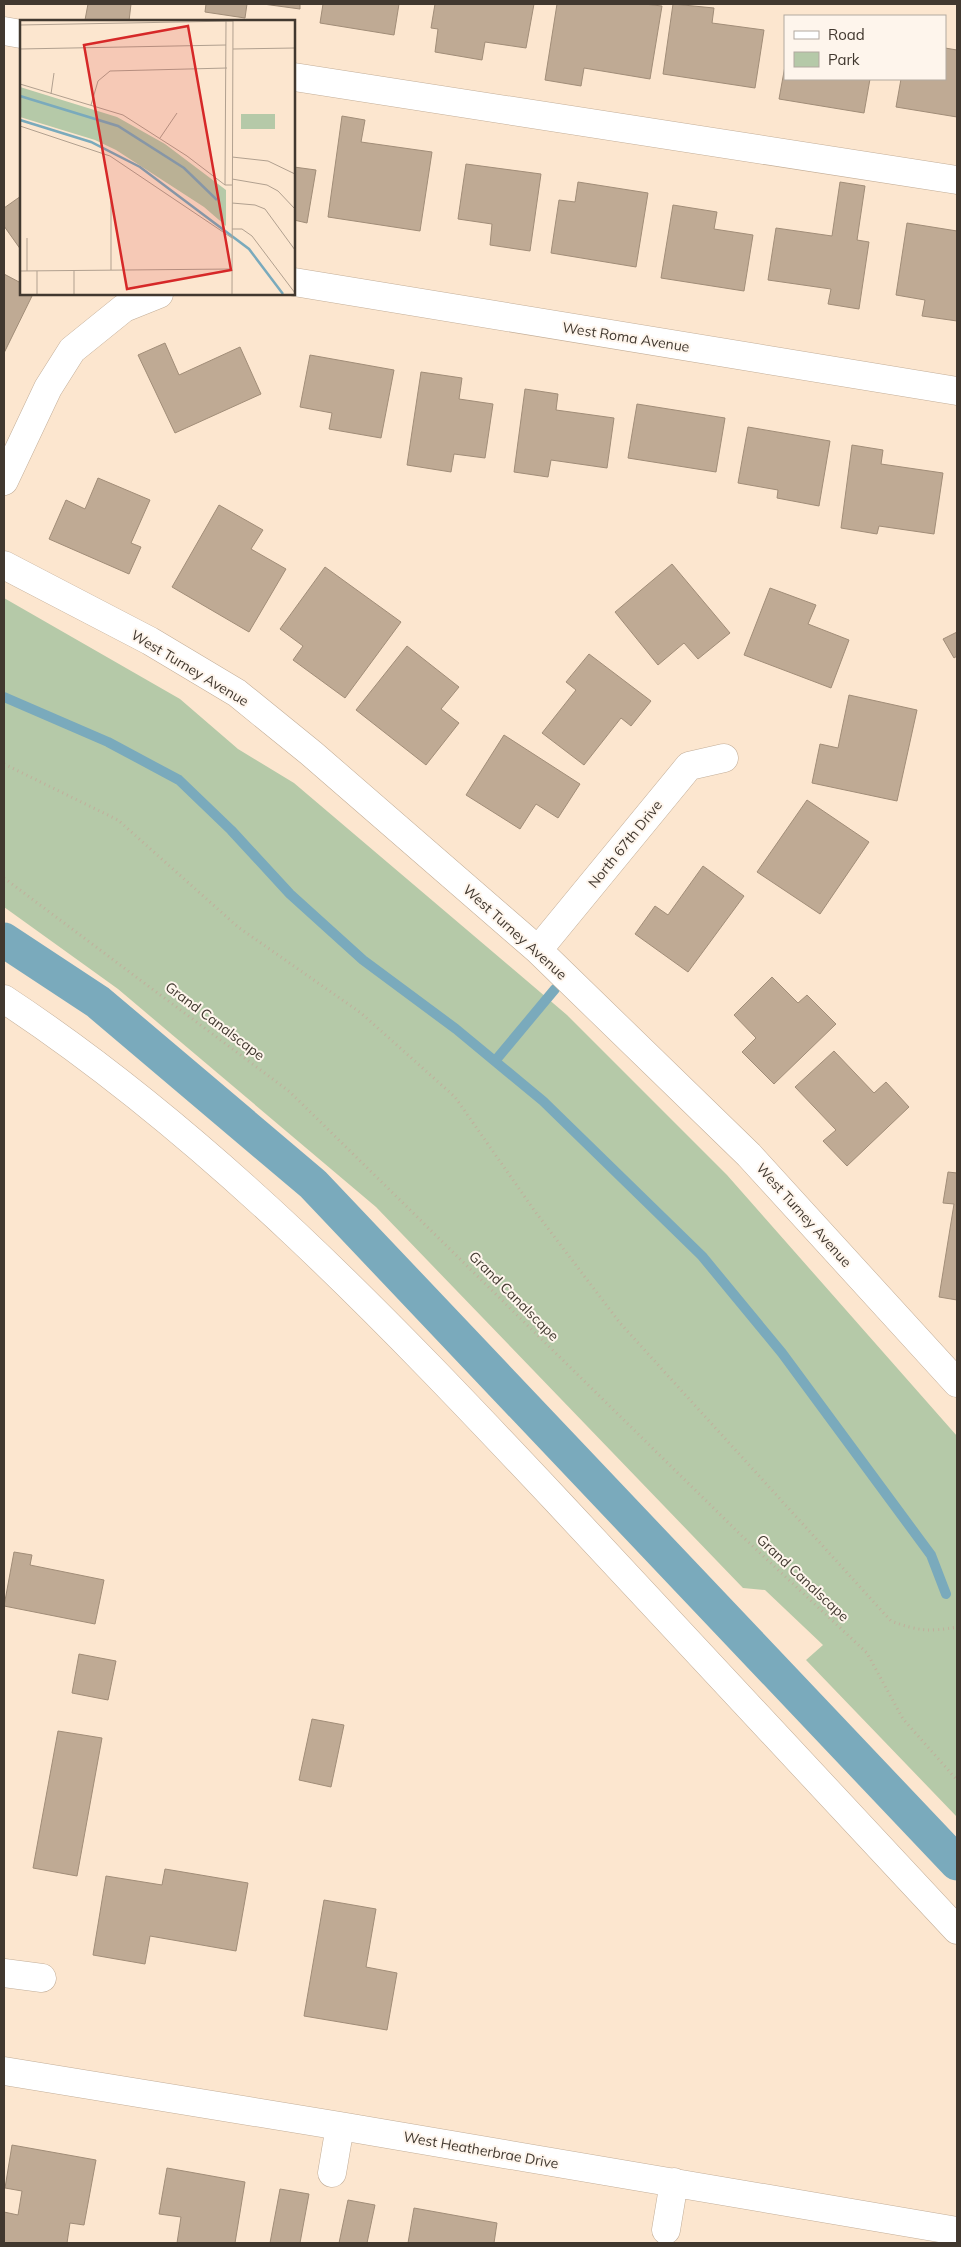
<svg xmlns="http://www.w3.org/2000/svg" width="961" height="2247" viewBox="0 0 961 2247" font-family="Mulish,sans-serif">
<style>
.green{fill:#b5c9a8}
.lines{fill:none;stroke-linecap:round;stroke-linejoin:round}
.stream{stroke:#7aaabc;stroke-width:10}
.canal{stroke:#7aaabc;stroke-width:35}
.building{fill:#bfaa94;stroke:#a18d78}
.minor-casing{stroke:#c3ae98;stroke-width:29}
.path{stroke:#c1af9c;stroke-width:3;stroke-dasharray:1 4;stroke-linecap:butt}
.minor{stroke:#fff;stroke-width:28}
.labels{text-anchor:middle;stroke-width:4;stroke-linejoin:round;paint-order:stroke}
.street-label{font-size:14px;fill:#41382f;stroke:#fef5ec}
.inset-river{fill:none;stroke:#7aaabc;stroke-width:2.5}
.inset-road{fill:none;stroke:#b1a08f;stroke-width:1}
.view{fill:#d62828;fill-opacity:0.15;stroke:#d62828;stroke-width:2.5}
.inset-edge{fill:none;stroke:#41382f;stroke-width:2.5}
</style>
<rect width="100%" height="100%" fill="#fce6cf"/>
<path class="green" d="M4,598L180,699L238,749L294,783L567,1015L727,1175L957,1436V1817L806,1660L823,1645L765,1590L743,1588L376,1207L118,989L4,907Z"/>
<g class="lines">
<path class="stream" d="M4,697L108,742L179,780L231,830L290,894L363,960L456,1029L543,1101L702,1256L782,1353L931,1555L946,1594
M495,1061L555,989"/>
<path class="canal" d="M4,940L98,1002L313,1184L957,1863"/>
</g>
<path class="building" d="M88,4H131L129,21L85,20Z
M206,4H247L245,18L205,12Z
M263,4H300V9Z
M323,4H399L394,35L320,23Z
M435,4H534L526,48L485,42L482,60L435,52L438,29L431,28Z
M557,4H644L662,6L650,79L584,68L581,86L545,80Z
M673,4L714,8L712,23L764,30L755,88L663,74Z
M945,48L957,50V117L896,107L901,79H945Z
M785,66V79H870L864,113L779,99Z
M342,116L365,120L361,142L432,152L420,231L328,217Z
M466,164L541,174L530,251L490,245L492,224L458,219Z
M294,167L316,170L307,223L294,220Z
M578,182L648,193L636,267L551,253L559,200L575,202Z
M840,182L865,186L857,240L869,242L859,309L828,304L831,289L768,280L776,228L832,236Z
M21,196V250L4,226V208Z
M673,205L717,212L714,229L753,235L744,291L661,278Z
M907,223L957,231V321L922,316L925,300L896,295Z
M4,274L21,283V294H33L4,353Z
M165,343L179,375L240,347L261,394L175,433L138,355Z
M310,355L394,370L381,438L329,429L332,413L300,407Z
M421,372L462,378L459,399L493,404L485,458L454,454L451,472L407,465Z
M525,389L558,394L556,410L614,418L607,468L551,460L548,477L514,472Z
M637,404L725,418L716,472L628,458Z
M748,427L830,441L819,506L777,498L778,490L738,483Z
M852,445L883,450L881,464L943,473L934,534L879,526L877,534L841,528Z
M98,478L150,500L131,543L141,547L129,574L49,539L66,500L85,509Z
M219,505L263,530L251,549L286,569L249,632L172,587Z
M672,564L730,633L698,659L684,643L658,665L615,612Z
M325,567L401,622L345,698L293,660L303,646L280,629Z
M770,588L816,605L808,624L849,640L831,688L744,655Z
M957,632V656L954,658L943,639Z
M407,646L459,687L441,709L459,723L426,765L356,710Z
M589,654L651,701L631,726L621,718L584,765L542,733L576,690L566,682Z
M849,695L917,710L897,801L812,783L820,744L838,748Z
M504,735L580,784L558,818L536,804L520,829L466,795Z
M807,800L869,842L820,914L757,872Z
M703,866L744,896L688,972L635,934L655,906L668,915Z
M772,977L798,1003L807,995L836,1024L774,1084L742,1052L756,1038L734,1015Z
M834,1051L874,1093L886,1082L909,1107L847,1166L823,1141L836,1130L795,1087Z
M948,1172L957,1173V1300L939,1297L954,1204L943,1203Z
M14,1552L32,1555L30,1565L104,1580L95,1624L4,1606Z
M79,1654L116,1661L108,1700L72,1693Z
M312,1719L344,1725L331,1787L299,1780Z
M58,1731L102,1738L77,1876L33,1868Z
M165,1869L248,1883L236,1951L150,1936L145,1964L93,1955L106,1876L162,1885Z
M324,1900L376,1909L366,1967L397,1973L387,2030L304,2016Z
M12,2145L96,2160L84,2225L70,2223L67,2243H4V2212L18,2215L22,2191L5,2188Z
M167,2168L245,2182L235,2243H177L181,2217L159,2214Z
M280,2189L309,2194L300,2243H270Z
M348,2200L375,2205L367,2243H339Z
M414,2208L497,2223L494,2243H408Z"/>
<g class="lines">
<defs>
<path id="minor" d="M4,31L21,34
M294,77L957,180
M294,282L957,391
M4,481L48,388L72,350L124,308L159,294
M4,565L150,641L237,693L311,753L538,950L749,1155L957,1383
M538,950L689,766L724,758
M4,999C213,1137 388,1321 559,1503C692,1645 825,1787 957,1930
M4,1973L42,1978
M4,2071L340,2126L957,2231
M332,2173L340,2126
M666,2230L674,2182"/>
</defs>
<use href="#minor" class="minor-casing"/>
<path class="path" d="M4,764L118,820L238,927L361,1013L455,1097L534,1210L620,1323L891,1621C918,1631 929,1632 957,1627
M4,878L290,1092L743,1537L867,1653L903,1719L957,1780"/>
<use href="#minor" class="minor"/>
</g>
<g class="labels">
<g class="street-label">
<text transform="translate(626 337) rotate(9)" y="5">West Roma Avenue</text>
<text transform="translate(190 668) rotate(31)" y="5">West Turney Avenue</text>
<text transform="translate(625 844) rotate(-51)" y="5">North 67th Drive</text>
<text transform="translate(515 932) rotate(42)" y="5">West Turney Avenue</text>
<text transform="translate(215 1021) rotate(37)" y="5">Grand Canalscape</text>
<text transform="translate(804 1215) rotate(48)" y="5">West Turney Avenue</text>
<text transform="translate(514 1296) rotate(45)" y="5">Grand Canalscape</text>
<text transform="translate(803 1578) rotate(43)" y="5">Grand Canalscape</text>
<text transform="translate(481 2150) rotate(10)" y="5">West Heatherbrae Drive</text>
</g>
</g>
<g transform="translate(20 20)">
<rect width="275" height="275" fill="#fce6cf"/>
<path d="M0,67L97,97L145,124L206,170V206L184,187L96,130L75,120L0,97ZM221,94H255V109H221Z" fill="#b5c9a8"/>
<path class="inset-river" d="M0,76L98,106L164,148L197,180M0,100L71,122L120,147L229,229L263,274"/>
<path class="inset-road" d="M0,5L213,1M0,29L206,25M213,29L275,28M0,64L103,95L167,136L205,165H212M31,74L34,53M71,85L78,61L90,51L207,48M0,106L90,136L212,218M140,118L157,93M212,137L248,141L275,154M212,159L247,165L258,171L275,189M205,165L206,1M212,183L235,185L245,189L275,230M212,209H222L232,216L275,273M7,218V251M54,250V274M91,250V181M0,251L212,249M17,251V274M212,274L213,1"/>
<path class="view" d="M168,6L211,250L107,269L64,25Z"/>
<rect width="275" height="275" class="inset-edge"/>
</g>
<rect width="961" height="2247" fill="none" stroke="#41382f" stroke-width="10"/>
<rect x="784" y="15" width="162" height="65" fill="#fef5ec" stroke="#b2a9a0"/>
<rect x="794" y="31" width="25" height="8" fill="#ffffff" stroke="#b2a9a0"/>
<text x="828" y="40" font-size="15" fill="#41382f">Road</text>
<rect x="794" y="52" width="25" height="15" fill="#b5c9a8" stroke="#b2a9a0"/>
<text x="828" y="65" font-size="15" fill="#41382f">Park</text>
</svg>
